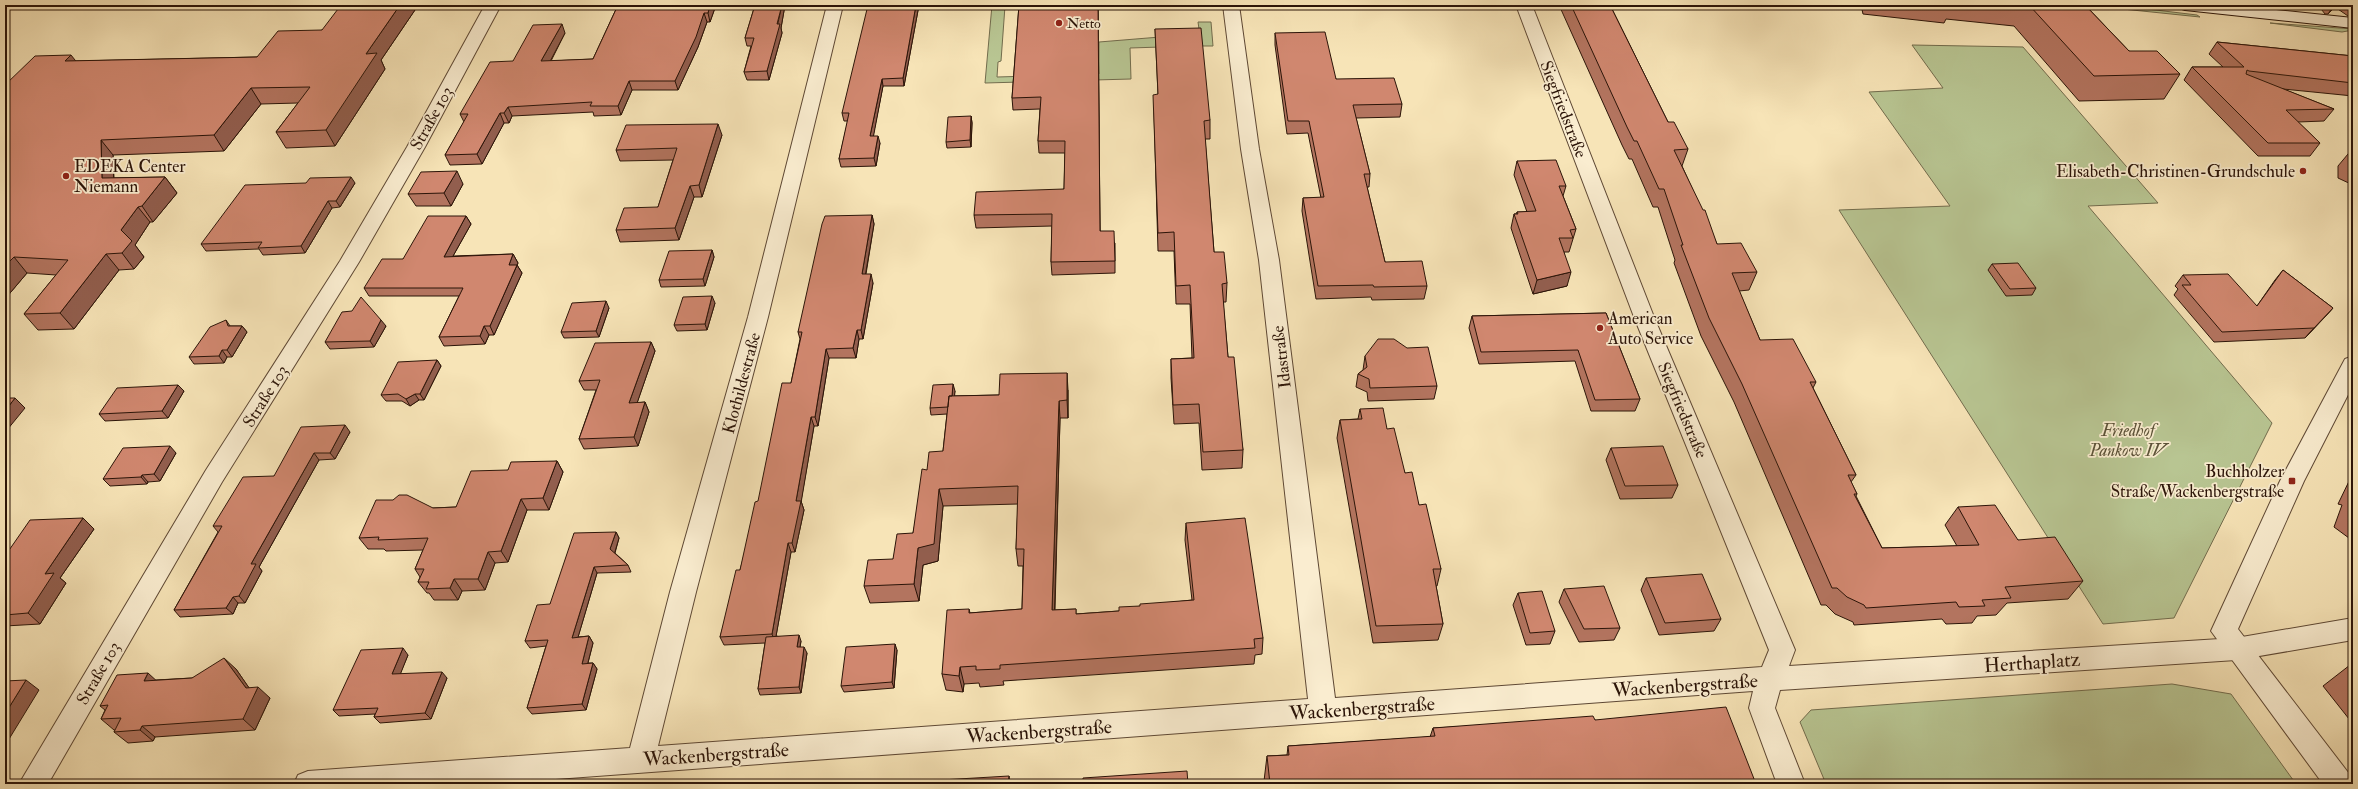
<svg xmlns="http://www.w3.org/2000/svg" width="2358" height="789" viewBox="0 0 2358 789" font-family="'IM FELL Double Pica',serif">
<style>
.green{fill:#b8c592;stroke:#726c4d}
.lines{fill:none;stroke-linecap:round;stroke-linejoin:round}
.minor-casing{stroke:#5e4834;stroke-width:2}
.tertiary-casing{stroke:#5e4834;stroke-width:2}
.secondary-casing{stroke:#2b1408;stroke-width:2}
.minor{fill:#faedd0;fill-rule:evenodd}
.tertiary{fill:#faedd0;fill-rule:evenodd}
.secondary{fill:#faedd0;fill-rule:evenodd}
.wall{fill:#b3745f;stroke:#2b1408}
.shaded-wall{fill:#925e4e;stroke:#2b1408}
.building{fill:#d0876f;stroke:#2b1408}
.poi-dot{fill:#8f2418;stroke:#faedd0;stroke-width:1.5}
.labels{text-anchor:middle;stroke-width:3.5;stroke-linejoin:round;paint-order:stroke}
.far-poi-label{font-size:14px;fill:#2b1408;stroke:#faedd0;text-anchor:start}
.street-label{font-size:17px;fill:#2b1408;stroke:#faedd0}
.poi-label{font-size:17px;fill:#2b1408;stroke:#faedd0;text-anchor:start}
.park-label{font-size:17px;font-style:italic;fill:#5c5238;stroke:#faedd0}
.near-street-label{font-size:20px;fill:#2b1408;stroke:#faedd0}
</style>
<rect width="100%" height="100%" fill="#f7e4b7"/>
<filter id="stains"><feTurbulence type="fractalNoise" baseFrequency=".005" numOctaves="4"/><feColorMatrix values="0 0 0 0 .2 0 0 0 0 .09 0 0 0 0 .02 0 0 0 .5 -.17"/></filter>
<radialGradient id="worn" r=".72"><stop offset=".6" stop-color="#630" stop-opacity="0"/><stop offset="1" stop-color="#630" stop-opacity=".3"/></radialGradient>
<path class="green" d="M992,5L1005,6L1001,61L998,62L997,77L1099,74V42L1160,37L1161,47L1130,48L1131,79L985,83Z
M2114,5L2197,15L2200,17L2113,8Z
M1198,22H1211L1213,46H1193L1200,36Z
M2270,23L2353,29V30L2342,32Z
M1912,45L2023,47L2158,203L2088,206L2272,423L2174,618L2103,624L1839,210L1950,206L1869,92L1943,88Z
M2172,684L2231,694L2296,784H1826L1800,722L1811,710Z"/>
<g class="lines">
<defs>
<path id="minor" d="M485,5H501L425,147L359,262L222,482L48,784H19L206,470L340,261L407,147Z
M827,5H843L768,317L696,592L658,746L1308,699L1259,260L1241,149L1223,5H1239L1259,149L1279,260L1335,698L1762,667L1769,650L1634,317L1516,5H1532L1654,317L1795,650L1789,666L2236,638L2353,618V640L2236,660L1780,690L1775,708L1805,784H1777L1749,708L1753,691L488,784H294L298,775L308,771L630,748L670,592L748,317Z"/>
<path id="tertiary" d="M2353,356V385L2304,481L2238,629L2350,775L2353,784H2323L2211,631L2280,481L2345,359Z"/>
<path id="secondary" d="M2177,5H2229L2353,18V28L2185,10L2179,8Z"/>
</defs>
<use href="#minor" class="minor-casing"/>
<use href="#tertiary" class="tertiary-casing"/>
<use href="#secondary" class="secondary-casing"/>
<use href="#minor" class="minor"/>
<use href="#tertiary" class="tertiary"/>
<use href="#secondary" class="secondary"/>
</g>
<path class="wall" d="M618,5H716L710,22H707L698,47L678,90H632L621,115L594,116L593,112L512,116L509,123H504L482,164L450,165L445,155L464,122L460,114L513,61L565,33L551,61L593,59Z
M755,5H785L781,28L782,33L769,80H747L744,72L751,46H747L745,38Z
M919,5L904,86H883L873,136L880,143L876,166L841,167L839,159L848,121H844L842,113Z
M1019,5L1100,231L1115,243V273L1052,275L1051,262L1052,226L976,228L974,215L1064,189L1065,153H1039L1038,141L1040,109L1013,110L1012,98Z
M1559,5H1610L1668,122L1688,149L1682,166L1717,244L1757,272L1749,290L1739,291L1760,340L1816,382L1813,388L1856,475L1851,482L1857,494L1856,496L1882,548L1957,546L1945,525L1958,507L2018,540L2083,581L2068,599L2007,603L1996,615L1977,616L1972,623L1946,624L1942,619L1854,625L1853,622L1835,614L1826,605H1821L1734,402L1701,336L1674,263L1675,260L1658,207H1653L1632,159H1629L1622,145Z
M1861,5H2085L2129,51L2180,74L2164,99L2079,101L2014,26L1946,19L1944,23L1863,14Z
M2318,5H2353V17L2348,16L2335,7L2328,14H2325Z
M417,7L381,60L385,69L335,146L286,148L276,132L298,103L261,104L224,151L113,155L114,178L165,177L177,193L153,222H150L135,245L144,257L134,269L119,270L74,329L38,330L24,314L56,275L27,273L5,299V85L76,61L257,57L322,30Z
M1155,29L1210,120V139H1205L1214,252L1227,283L1226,302H1223L1228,357L1243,450L1242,468L1202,470L1199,423L1174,424L1171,378V359L1192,358L1190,304H1176L1174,251H1158L1154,113L1158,94Z
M1275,33L1336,79L1402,104L1400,117L1356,118L1370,174L1369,187H1367L1385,262L1427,286L1424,299L1372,300L1371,297L1316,299L1302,211L1303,198H1321L1308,133L1287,134L1275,45Z
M2217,42L2353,56V96L2283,89L2334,109L2324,121L2298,122L2320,143L2310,156H2258L2184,80L2192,67H2223L2209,54Z
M971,116L972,123L971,147L947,148L946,142Z
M722,135L702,197H694L679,240L620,242L616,230L658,207L673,160L620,161L616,150Z
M2353,148V185L2338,178V166Z
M1517,161L1566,186L1563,196L1576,229L1569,252H1564L1567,286L1533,294L1511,228L1514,214H1516L1517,212H1527L1514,175Z
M355,183L340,207L332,208L305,253L263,255L259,249L206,251L201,244Z
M463,184L451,206H416L408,194Z
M872,215L874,224L866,274L873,283L863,339H859L856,358H829L818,426H814L801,501L804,510L795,552H791L776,636L801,641L800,647L807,653L801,693L760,695L758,689L765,643L724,645L720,637L740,570L791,383L800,339L798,332Z
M466,216L471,224L453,256L513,254L518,263L517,265L522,273L494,335H489L485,344L444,346L439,337L459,296H369L364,288L403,259Z
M712,250L714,257L705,286L661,287L659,280Z
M1992,264L2036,288L2032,295L2006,296L1988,270Z
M2283,270L2333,308L2305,338L2214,342L2174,295L2178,289L2175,286L2183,275L2257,306L2275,280Z
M715,303L707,330L677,331L674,325Z
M609,308L599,337L564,338L561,332Z
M1606,313L1640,399L1635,411H1591L1575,361L1479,364L1469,328L1472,316Z
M226,320L230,326H242L247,332L232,357H227L224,363L194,364L189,357Z
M386,326L374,347L330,349L325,342Z
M651,342L655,351L637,403L645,402L649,412L638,446L584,449L579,439L596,390H584L579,381Z
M1365,356L1437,386L1434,399L1368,401L1367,392L1356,387L1358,374L1363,370Z
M437,360L441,366L424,400H419L410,406L402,401H386L381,395Z
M1068,390V418H1060L1055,610L1076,609V614L1119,611L1140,606L1192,600L1185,540L1186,523L1263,638L1262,654L1255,655L1254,664L1003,681L1004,685L980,687L979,683L964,684L963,692L946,690L942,674L969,609L970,613L1022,609L1023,566H1018L1016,549L1018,504L943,506L938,561L923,565L919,601L870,603L864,586L893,559L913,533L927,470L943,451L947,414L931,415L930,408L955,391L954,396L999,395Z
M184,391L168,418L105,421L99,414Z
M1360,409L1387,429L1405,473L1419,505L1441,569L1437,586H1436L1443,624L1438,640L1373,643L1337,438L1340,420L1358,419Z
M350,432L335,459L319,460L259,567L262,571L245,603H238L233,614L180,617L174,610L218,532L213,526L274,476Z
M1611,448L1678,485L1672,498L1620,499L1606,460Z
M176,453L160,481L148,482L147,484L110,486L103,479Z
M557,461L563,472L549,510H527L508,562L495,563L485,590L462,591L458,600H434L429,593H427L418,582L420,577L415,569L423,550L386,551L384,549H368L359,538L433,508L456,507L508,470Z
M2353,473V541L2334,527L2342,505L2338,504Z
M83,518L94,529L60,578L66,583L40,624L5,626V556Z
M616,532L619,538L615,553L628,565L631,572L597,573L578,637L589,636L593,643L588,663H593L597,669L586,710L532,714L527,708L546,646L530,648L525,641L550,604Z
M1646,578L1721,619L1714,631L1659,635L1641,590Z
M1564,589L1620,628L1614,640L1579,642L1559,602Z
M1518,593L1555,631L1550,644L1526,645L1513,605Z
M897,650L894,688L844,692L841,686Z
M408,655L400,674L447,678L431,719L380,723L374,717L375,714L339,716L333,710Z
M2353,664V724L2323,686L2350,665Z
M236,669L249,688L270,698L255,730L155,737L153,741L128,743L114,732L115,730H114L101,719L105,710L100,706L156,680L192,678Z
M1595,720L1756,784H1265L1264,781L1267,756L1287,755L1288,746L1430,737L1433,728Z"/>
<path class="shaded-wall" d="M400,5H416L417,7L381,60L385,69L335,146L326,130L366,54Z
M710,5H716L710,22L708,13Z
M782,5H785L781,28L782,33L769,80L767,71Z
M916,5H919L904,86L903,78Z
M1098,5L1100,243V231Z
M2334,5H2337L2328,14Z
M704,13L707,22L698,47L678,90L675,81Z
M562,24L565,33L545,71L541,61Z
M71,55L83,70L65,61Z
M882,79L883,86L872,144L870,136Z
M629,81L632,90L621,115L618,106Z
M251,88L261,104L224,151L214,135Z
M508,107L512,116L509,123L504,113Z
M500,113L504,123L482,164L477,154Z
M971,116L972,123L971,147L970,140Z
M718,124L722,135L702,197L699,185Z
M878,136L880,143L876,166L874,158Z
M101,140L113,155L114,194L102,178Z
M457,171L463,184L451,206L444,193Z
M165,177L177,193L153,222L142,206Z
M351,177L355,183L340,207L336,201Z
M690,186L694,197L679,240L675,228Z
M328,201L332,208L305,253L301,246Z
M138,207L150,222L135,245L144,257L134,269L122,253L121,230Z
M872,215L874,224L864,283L862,274Z
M466,216L471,224L448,265L444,257Z
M712,250L714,257L705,286L703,279Z
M106,254L119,270L74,329L60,313Z
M513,254L518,263L513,274L509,265Z
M14,257L27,273L5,299V266Z
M517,265L522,273L494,335L490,326Z
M1571,272L1567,286L1533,294L1537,280Z
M871,274L873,283L863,339L861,330Z
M712,296L715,303L707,330L705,324Z
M606,301L609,308L599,337L596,331Z
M2333,308L2324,318L2305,338L2314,328Z
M381,320L386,326L374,347L370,341Z
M242,326L247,332L232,357L227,350Z
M484,326L489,335L485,344L480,336Z
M857,330L859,339L856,358L853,348Z
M651,342L655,351L634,412L629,403Z
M826,349L829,358L818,426L815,417Z
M222,350L227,357L224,363L219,356Z
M437,360L441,366L424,400L420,394Z
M1067,373L1068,390V418L1067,400Z
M953,384L955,391L953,414L951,407Z
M178,385L184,391L168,418L162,411Z
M415,394L419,400L410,406L406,399Z
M15,398L25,408L7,430L5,428V411Z
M1059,401L1060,418L1054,627L1052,610Z
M645,402L649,412L638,446L634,437Z
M811,417L814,426L801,503V501L804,510L795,552L792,543L796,501Z
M345,425L350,432L335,459L330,453Z
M170,446L176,453L160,481L154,474Z
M314,453L319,460L259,567L262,571L245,603L239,596L251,564Z
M557,461L563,472L549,510L543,498Z
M142,475L148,482L147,484L141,477Z
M939,489L943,506L938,561L923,565L919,601L914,584L918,548Z
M521,499L527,510L508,562L501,551Z
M83,518L94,529L60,578L66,583L40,624L28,613L45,574Z
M616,532L619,538L614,555L610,549Z
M788,543L791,552L775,642L772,634Z
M488,552L495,563L485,590L478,579Z
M594,567L597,573L576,644L572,638Z
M454,579L462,591L458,600L450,588Z
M233,597L238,603L233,614L226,608Z
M799,635L801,641L799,653L797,647Z
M589,636L593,643L586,670L582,664Z
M895,644L897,650L894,688L892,682Z
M804,647L807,653L801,693L799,687Z
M403,648L408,655L398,680L392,674Z
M224,658L236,669L254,695L258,687L270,698L255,730L243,719L246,688Z
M593,663L597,669L586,710L582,704Z
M960,667L964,684L963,692L959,676Z
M442,672L447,678L431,719L425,713Z
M148,673L160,684L144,681Z
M26,680L39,690L6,744H5V714Z
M142,726L155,737L153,741L140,730Z
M1009,776L1010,784H1008Z"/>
<path class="building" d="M341,5H400L366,54L377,53L326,130L276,132L310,87L251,88L214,135L101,140L102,178L165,177L142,206L138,207L121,230L132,241L122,253L106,254L60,313L24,314L68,260L14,257L5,266V97L8,94H5V85L35,56L71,55L65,61L257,57L278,31L322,30Z
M618,5H710L708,13H704L696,37L675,81H629L618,106H590L592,102L508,107L504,113H500L477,154L445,155L468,114H460L490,62L513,61L533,25L562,24L541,61L593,59Z
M755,5H782L777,24H780L767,71L744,72L754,38H745Z
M868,5H916L903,78L882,79L870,136H878L874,158L839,159L849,113H842Z
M1019,5H1098L1100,231H1114L1115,261L1051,262L1052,214L974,215L976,192L1064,189L1065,141H1038L1041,97L1012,98Z
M1571,5H1610L1668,122H1674L1688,149L1674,150L1703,210H1705L1717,244L1741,243L1757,272L1732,273L1760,340L1793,339L1816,382H1810L1856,475H1848L1857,494H1854L1882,548L1979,545L1958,507L1995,505L2018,540L2055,537L2083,581L2005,587L2011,598L1982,600L1985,606L1959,607L1956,602L1866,608L1864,605L1847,597L1837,588H1832L1742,384L1709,318L1681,245H1683L1664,189H1659L1637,141H1634L1627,127Z
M2029,5H2085L2129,51H2157L2180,74L2094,76Z
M1201,28L1210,120L1204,121L1214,252H1224L1227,283L1222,284L1228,357H1234L1243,450L1203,452L1199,404L1173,405L1171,359L1194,358L1190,285L1176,286L1174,232L1158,233L1153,95L1158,94L1155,29Z
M1325,32L1336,79L1394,78L1402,104L1353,105L1370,174H1364L1385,262L1422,261L1427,286L1374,287L1373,285L1318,286L1303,198L1324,197L1309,121H1288L1275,33Z
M2217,42L2353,56V83L2249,71L2247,70L2246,74L2334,109L2286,110L2320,143H2268L2192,67H2244Z
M971,116L970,140L946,142L948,117Z
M718,124L699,185L690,186L675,228L616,230L624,208L658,207L677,148L616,150L626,125Z
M1556,160L1566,186H1559L1576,229L1570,230L1573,238H1559L1571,272L1537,280L1514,214H1518L1517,212L1536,211L1517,161Z
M457,171L444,193L408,194L421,172Z
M351,177L336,201H328L301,246L258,248L262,242L201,244L245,185L306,183L310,178Z
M872,215L862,274H871L861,330H857L853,348L826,349L815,417H811L796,501H801L792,543H788L772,634L720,637L736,570H740L755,502L758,501L782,383H791L802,332H798L822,224L825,216Z
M428,216H466L444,257L513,254L509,265H517L490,326H484L480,336L439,337L463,288H364L382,259H403Z
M712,250L703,279L659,280L669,251Z
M2018,263L2036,288L2010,289L1992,264Z
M2283,270L2333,308L2314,328L2222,332L2182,285H2191L2183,275L2228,274L2257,306Z
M712,296L705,324L674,325L683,297Z
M361,297L381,320L370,341L325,342L342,312L352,311Z
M606,301L596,331L561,332L572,303Z
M1606,313L1640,399L1595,400L1578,350L1481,352L1472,316Z
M226,320L228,326H242L227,350H222L219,356L189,357L210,327Z
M1378,339H1394L1407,348L1428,347L1437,386L1370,388L1369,379L1358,374L1367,367L1365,356Z
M651,342L629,403L645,402L634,437L579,439L600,380L579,381L595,343Z
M437,360L420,394H415L406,399L398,394L381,395L398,362Z
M1067,373V400L1059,401L1052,610L1076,609V614L1119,611V607L1140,606V604L1194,600L1186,523L1245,518L1263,638L1254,639L1255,648L1000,665V669L976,670V666L960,667L959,676L942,674L947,610L969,609V613L1022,609L1024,549H1016L1018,486L939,489L934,544L918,548L914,584L864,586L868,560L893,559L897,534L913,533L922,469L927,470L929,452L943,451L949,396L999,395L1000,374Z
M953,384L952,396H949L948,407L930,408L933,385Z
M178,385L162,411L99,414L117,388Z
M5,398H15L5,411Z
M1383,408L1387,429L1394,428L1405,473L1412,472L1419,505L1426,504L1441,569H1433L1443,624L1376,626L1340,420L1362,419L1360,409Z
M345,425L330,453H314L251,564H256L239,596L233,597L226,608L174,610L222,526H213L243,477L274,476L301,427Z
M170,446L154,474L142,475L141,477L103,479L123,448Z
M1663,446L1678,485L1625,486L1611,448Z
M557,461L543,498L521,499L501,551L488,552L478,579H454L450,588L426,589L429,582H418L424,569H415L428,538L378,540L379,537L359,538L376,500H393L399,495H407L433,508L456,507L471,471L508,470L511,462Z
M83,518L45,574L54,573L28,613L5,615V556L30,520Z
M616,532L610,549L628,565L594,567L572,638L589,636L582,664L593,663L582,704L527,708L548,640L525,641L537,605L550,604L574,533Z
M1702,574L1721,619L1665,623L1646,578Z
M1604,586L1620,628L1584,629L1564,589Z
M1542,591L1555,631L1530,633L1518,593Z
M799,635L797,647H804L799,687L758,689L766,637Z
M895,644L892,682L841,686L846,647Z
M403,648L392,674L442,672L425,713L374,717L378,708L333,710L361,650Z
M224,658L246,688L258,687L243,719L142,726L140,730L114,732L121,718L101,719L108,705L100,706L117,675L148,673L144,681L192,678Z
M26,680L5,714V681Z
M1726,707L1756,784H1270L1267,756L1289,755L1288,746L1435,736L1433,728L1593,716L1595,720Z
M1187,771L1188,784H1083V778Z
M1009,776L1008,784H873Z"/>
<g class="poi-dot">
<circle cx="1059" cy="23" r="4"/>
<circle cx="2303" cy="171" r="4"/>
<circle cx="66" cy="176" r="4"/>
<circle cx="1600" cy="328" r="4"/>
<rect x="2288" y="477" width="8" height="8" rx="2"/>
</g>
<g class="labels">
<g class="far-poi-label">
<text x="1067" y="28">Netto</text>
</g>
<g class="street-label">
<text transform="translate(1564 109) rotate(69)" y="6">Siegfriedstraße</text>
<text transform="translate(431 118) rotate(-61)" y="6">Straße 103</text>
<text transform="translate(1281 357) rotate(-97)" y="6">Idastraße</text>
<text transform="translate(741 383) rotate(-75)" y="6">Klothildestraße</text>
<text transform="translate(265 396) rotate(-58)" y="6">Straße 103</text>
<text transform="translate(1683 410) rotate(67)" y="6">Siegfriedstraße</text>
<text transform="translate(98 673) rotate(-60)" y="6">Straße 103</text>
</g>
<g class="poi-label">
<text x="74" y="172">EDEKA Center<tspan x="74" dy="20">Niemann</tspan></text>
<text x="2295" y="177" text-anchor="end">Elisabeth-Christinen-Grundschule</text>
<text x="1608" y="324">American<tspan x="1608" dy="20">Auto Service</tspan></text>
<text x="2284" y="477" text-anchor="end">Buchholzer<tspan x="2284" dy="20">Straße/Wackenbergstraße</tspan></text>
</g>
<g class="park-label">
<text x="2128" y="436">Friedhof<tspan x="2128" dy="20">Pankow IV</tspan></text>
</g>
<g class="near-street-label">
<text transform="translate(2032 662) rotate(-4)" y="7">Herthaplatz</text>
<text transform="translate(1685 685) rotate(-4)" y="7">Wackenbergstraße</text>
<text transform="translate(1362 708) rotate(-4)" y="7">Wackenbergstraße</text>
<text transform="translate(1039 731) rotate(-4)" y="7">Wackenbergstraße</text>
<text transform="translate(716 754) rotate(-4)" y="7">Wackenbergstraße</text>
</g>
</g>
<rect width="2358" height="789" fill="none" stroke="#f7e4b7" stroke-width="20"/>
<rect x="6" y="6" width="2346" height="777" fill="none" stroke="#2b1408" stroke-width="2"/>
<rect x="10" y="10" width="2338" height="769" fill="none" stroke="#2b1408"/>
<rect width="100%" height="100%" filter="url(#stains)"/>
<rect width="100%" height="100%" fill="url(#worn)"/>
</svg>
